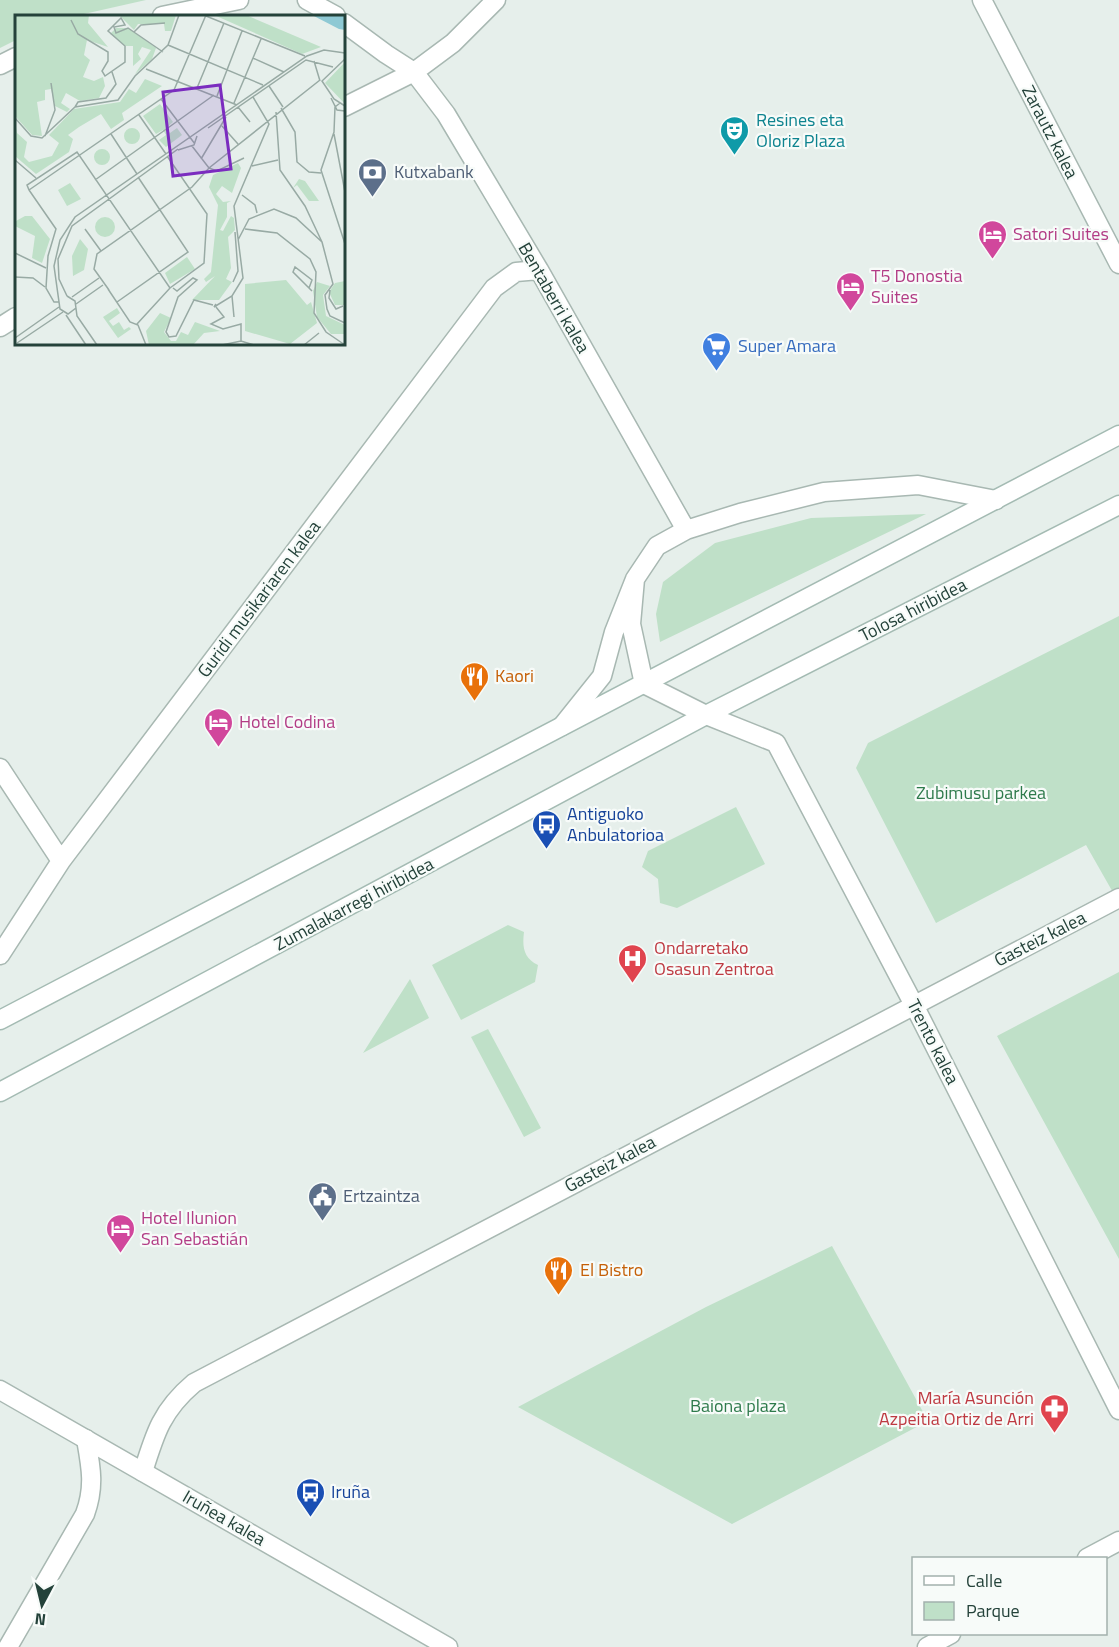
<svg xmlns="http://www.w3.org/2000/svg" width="1119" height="1647" viewBox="0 0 1119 1647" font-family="'Titillium Web',sans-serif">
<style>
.green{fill:#bfe0c8}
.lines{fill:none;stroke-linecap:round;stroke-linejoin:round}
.minor-casing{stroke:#a8b8b2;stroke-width:21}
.tertiary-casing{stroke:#a8b8b2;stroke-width:21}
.secondary-casing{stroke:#a4bbb3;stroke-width:21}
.minor{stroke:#fff;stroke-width:18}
.tertiary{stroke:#fff;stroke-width:18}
.secondary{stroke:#fff;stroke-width:18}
.labels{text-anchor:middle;stroke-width:4.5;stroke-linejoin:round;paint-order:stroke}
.culture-label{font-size:18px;fill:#0d838f;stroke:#f7fbf9;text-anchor:start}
.street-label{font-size:18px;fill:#24423a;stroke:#f7fbf9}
.service-label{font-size:18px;fill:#4e5e75;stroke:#f7fbf9;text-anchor:start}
.hotel-label{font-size:18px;fill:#b23c85;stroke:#f7fbf9;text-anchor:start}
.shop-label{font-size:18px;fill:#366cbe;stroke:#f7fbf9;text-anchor:start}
.food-label{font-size:18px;fill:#c56008;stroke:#f7fbf9;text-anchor:start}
.park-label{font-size:18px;fill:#2d7a4b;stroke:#f7fbf9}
.transit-label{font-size:18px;fill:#164399;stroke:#f7fbf9;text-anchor:start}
.health-label{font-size:18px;fill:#be3a42;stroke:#f7fbf9;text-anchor:start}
.inset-road{fill:none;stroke:#98aaa4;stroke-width:1.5}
.view{fill:#7b2cbf;fill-opacity:0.15;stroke:#7b2cbf;stroke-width:3}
.inset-edge{fill:none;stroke:#24423a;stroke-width:3}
</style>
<rect width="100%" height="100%" fill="#e6efeb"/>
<path class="green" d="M0,0H146L75,16H16V40L0,48Z
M926,514L660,642L656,614L663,582L715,543L811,518Z
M1119,616V903L1086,845L936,923L856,768L868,743Z
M736,807L765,864L677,908L660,903L658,879L642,867L648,851Z
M508,925L524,932C522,948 524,958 538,965L535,982L461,1020L432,965Z
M1119,972V1259L997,1036Z
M410,979L429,1018L363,1053Z
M488,1029L541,1128L524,1137L471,1037Z
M832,1246L928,1421L732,1524L518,1407L706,1307Z"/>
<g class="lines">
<defs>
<path id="minor" d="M307,0L336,16
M982,0L1119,264
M162,16L239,0
M344,23L386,54L414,72L446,114L539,270L686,530
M0,65L16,57
M344,107L414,72L453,43L496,0
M0,327L16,317
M635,579L631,624L644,684L706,715L776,743L914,1005L1119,1410
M562,726L602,676L614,632L635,579L657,546L686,530L740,513L824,492L918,485L996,500
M0,768L61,861
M0,955L61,861L494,288L516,272L539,270
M143,1472C155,1433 162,1410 194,1383L1119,898
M1087,1558L1119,1541
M8,1647L85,1514C95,1487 91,1467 86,1439
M927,1647L951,1634"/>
<path id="tertiary" d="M0,1390L448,1647"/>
<path id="secondary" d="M0,1020L1119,435
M0,1092L706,715L1119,505"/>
</defs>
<use href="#minor" class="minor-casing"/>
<use href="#tertiary" class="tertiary-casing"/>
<use href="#secondary" class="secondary-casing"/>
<use href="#minor" class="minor"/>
<use href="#tertiary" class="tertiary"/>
<use href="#secondary" class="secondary"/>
</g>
<defs>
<symbol id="theatre-pin" viewBox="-11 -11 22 30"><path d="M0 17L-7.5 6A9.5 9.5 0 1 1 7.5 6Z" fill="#0f9aa8" stroke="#f7fbf9"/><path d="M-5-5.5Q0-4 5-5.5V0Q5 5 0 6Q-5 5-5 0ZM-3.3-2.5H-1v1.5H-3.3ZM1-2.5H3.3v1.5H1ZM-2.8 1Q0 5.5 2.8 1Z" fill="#fff"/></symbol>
<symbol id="bank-pin" viewBox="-11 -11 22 30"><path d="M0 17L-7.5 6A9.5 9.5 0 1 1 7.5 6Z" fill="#5c6f8a" stroke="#f7fbf9"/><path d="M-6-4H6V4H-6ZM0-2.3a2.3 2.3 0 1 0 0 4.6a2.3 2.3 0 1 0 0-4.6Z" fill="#fff"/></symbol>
<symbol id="hotel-pin" viewBox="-11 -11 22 30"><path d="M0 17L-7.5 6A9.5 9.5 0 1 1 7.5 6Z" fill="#d1479c" stroke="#f7fbf9"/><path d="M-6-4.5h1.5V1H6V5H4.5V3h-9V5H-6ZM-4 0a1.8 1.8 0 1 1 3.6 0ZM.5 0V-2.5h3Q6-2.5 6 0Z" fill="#fff"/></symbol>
<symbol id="supermarket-pin" viewBox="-11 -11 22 30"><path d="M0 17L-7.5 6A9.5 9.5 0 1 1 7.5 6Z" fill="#3f7fe0" stroke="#f7fbf9"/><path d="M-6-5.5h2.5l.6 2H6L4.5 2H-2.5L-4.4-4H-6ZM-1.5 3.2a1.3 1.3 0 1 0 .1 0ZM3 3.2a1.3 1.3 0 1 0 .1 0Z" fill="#fff"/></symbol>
<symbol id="restaurant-pin" viewBox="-11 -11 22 30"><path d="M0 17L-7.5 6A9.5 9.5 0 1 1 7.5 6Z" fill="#e8710a" stroke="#f7fbf9"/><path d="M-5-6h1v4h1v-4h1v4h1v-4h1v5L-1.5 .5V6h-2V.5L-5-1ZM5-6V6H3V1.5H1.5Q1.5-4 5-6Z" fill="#fff"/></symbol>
<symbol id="bus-pin" viewBox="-11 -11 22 30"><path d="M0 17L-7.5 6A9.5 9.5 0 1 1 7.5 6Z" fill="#1a4fb4" stroke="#f7fbf9"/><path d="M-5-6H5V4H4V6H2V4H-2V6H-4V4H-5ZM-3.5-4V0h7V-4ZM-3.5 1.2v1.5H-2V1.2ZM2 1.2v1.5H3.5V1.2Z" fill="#fff"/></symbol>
<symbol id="hospital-pin" viewBox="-11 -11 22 30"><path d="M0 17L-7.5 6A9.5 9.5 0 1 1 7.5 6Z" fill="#e0444e" stroke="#f7fbf9"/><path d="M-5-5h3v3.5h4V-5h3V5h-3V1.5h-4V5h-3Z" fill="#fff"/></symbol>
<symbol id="civic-pin" viewBox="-11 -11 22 30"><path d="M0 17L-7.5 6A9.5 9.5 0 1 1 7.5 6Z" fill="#5c6f8a" stroke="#f7fbf9"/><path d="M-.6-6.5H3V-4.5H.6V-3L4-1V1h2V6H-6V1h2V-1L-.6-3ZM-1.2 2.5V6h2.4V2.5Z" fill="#fff"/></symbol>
<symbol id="pharmacy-pin" viewBox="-11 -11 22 30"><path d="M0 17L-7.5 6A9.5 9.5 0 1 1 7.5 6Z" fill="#e0444e" stroke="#f7fbf9"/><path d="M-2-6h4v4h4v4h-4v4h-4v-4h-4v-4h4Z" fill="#fff"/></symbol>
</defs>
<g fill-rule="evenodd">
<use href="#theatre-pin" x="718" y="114" width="33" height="45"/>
<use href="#bank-pin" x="356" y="156" width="33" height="45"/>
<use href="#hotel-pin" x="976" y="218" width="33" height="45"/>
<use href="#hotel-pin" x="834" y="270" width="33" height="45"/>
<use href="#supermarket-pin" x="700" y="330" width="33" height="45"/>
<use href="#restaurant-pin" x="458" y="660" width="33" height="45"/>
<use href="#hotel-pin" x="202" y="706" width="33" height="45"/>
<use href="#bus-pin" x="530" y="808" width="33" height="45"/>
<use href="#hospital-pin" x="616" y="942" width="33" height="45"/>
<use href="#civic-pin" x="306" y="1180" width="33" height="45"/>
<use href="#hotel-pin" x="104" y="1212" width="33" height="45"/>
<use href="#restaurant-pin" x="542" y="1254" width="33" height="45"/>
<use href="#pharmacy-pin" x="1038" y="1392" width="33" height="45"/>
<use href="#bus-pin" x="294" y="1476" width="33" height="45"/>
</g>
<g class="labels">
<g class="culture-label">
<text x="756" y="126">Resines eta<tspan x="756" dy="21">Oloriz Plaza</tspan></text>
</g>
<g class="street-label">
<text transform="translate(1050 132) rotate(63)" y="6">Zarautz kalea</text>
<text transform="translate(554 298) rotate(60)" y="6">Bentaberri kalea</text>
<text transform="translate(259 599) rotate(-53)" y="6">Guridi musikariaren kalea</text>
<text transform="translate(913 610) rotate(-27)" y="6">Tolosa hiribidea</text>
<text transform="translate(354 904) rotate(-28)" y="6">Zumalakarregi hiribidea</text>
<text transform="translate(1040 939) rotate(-27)" y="6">Gasteiz kalea</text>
<text transform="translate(933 1042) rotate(63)" y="6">Trento kalea</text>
<text transform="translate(610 1164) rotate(-28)" y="6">Gasteiz kalea</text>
<text transform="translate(224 1518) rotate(30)" y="6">Iruñea kalea</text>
</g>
<g class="service-label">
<text x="394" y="178">Kutxabank</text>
<text x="343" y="1202">Ertzaintza</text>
</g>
<g class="hotel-label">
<text x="1013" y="240">Satori Suites</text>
<text x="871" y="282">T5 Donostia<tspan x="871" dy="21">Suites</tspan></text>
<text x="239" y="728">Hotel Codina</text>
<text x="141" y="1224">Hotel Ilunion<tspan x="141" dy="21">San Sebastián</tspan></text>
</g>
<g class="shop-label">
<text x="738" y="352">Super Amara</text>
</g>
<g class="food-label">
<text x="495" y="682">Kaori</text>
<text x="580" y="1276">El Bistro</text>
</g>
<g class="park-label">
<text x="981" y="799">Zubimusu parkea</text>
<text x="738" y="1412">Baiona plaza</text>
</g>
<g class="transit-label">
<text x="567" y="820">Antiguoko<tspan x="567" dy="21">Anbulatorioa</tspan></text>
<text x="331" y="1498">Iruña</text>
</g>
<g class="health-label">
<text x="654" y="954">Ondarretako<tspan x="654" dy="21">Osasun Zentroa</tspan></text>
<text x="1034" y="1404" text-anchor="end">María Asunción<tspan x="1034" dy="21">Azpeitia Ortiz de Arri</tspan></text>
</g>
</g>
<g transform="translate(15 15)">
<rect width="330" height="330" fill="#e6efeb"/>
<path d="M0,0H74L73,8L93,32L72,25L69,40L75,45L68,62L79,66L88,62L90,71L84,83L65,86L51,78L46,88L55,94L52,97L40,91L36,74L30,75V85L22,87L27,121L17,120L0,101ZM104,0H161L156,16H150L149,9H123L119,15ZM199,0H231L306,32L287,39ZM101,13H113L141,33L137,44L120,59L136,35L127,32L123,39L126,44L118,51V31H111L95,19ZM330,47V89L310,68ZM130,64L147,71L107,98L109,105L96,114L86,99L64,112L53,120L58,124L54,137L21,159L0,141V106L2,118L12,127L9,142L14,147L37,141L44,128L34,120L59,94L105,87L114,74L121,78ZM145,89L158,107L151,113L155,118L162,113L167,120L151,132L144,125L151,120L148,115L141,119L128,101ZM109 121a8 8 0 1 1 16 0a8 8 0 1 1-16 0ZM79 142a8 8 0 1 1 16 0a8 8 0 1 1-16 0ZM223,148L226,153L217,178L207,171L201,179L208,187L216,186L212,188V202L205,215L208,216L216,201L219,203L220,215L213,222L216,253L211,264L217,267L204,285H177L200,261L191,267L189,264L196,257L203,190L194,172L198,160ZM284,164L290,166L304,186H294L282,170L278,173ZM55,168L66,184L52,191L43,175ZM10,201H17L35,224L27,248L17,243L20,221L0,211L1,206ZM80 212a10 10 0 1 1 20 0a10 10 0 1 1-20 0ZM65,224L73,234L69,255L58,261L57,241ZM172,242L180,254L155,269L150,258ZM271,265L292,290L296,287L302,308L275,329L230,316V269ZM330,266L329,290H320L314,277L320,268ZM302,267L315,271L308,280L311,301L330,310V319H316L302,302L298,276ZM102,293L105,298L94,306L98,311L104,307L109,315L114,312L116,314L103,323L88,302ZM145,298L156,303L149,317L156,326H161L166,317L173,320L180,307L205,316L189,318L178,330H134L131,316Z" fill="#bfe0c8"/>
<path d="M297,0H330V15L324,14Z" fill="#8ec9d4"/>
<path class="inset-road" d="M191,1L290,41M56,5L63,19L93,37V46L87,56L90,61L110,47V31L93,16L106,3L110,10L99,12L101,18L113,13L148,37M119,17L126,10L150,8M153,30L248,70M238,43L269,57M330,44L307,66L319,84L330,91M299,46L305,66M131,54L222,90M254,71L268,92M182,73L209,8M202,81L227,16M316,83L322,95L330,96M146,84L180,129M219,88L246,24M325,88L320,92L319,117L306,155L330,229M60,92L63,87L91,83L101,69L97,57M223,92L235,107M266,93L280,117L282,147L294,157L306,158M124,100L151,139M0,103L16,121L27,123L60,92L103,85L120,61L153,30L164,0M207,111L223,129M193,113L291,45L318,52M96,119L122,159M319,119L330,177M30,121L40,95L36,68M177,131L194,153M163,135L179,130L182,121M186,144L211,102M0,145L21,163M237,151L263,145M194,153L202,156L229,143M80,165L199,80M14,175L159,75L191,0M14,175L12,170L62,137L155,273M14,175L41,214L33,241L31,273L39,287H44M227,180L240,190L242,198M70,214L86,236M230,214L262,218L295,244L301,257L299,298L311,317L330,330M223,225L234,204L259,194L281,203L307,227L290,191L265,155L261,97M307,227L318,269L310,280L312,294L315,301L330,308M0,238L31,253M0,262L18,263L30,272M218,267L223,256L220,217M158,273L162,276L178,263L182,265L163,282L151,317L154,322L161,321L179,285L198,290M294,273L297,265L280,252L278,257L297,276M93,274L115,307L123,310L131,330M94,275L79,254L82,239L177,172L194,153L305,65M315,275L314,283L321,294L328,291M52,281L44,264L43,244L57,211L163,134M52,281L60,286L62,301L82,330M217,281L219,302M57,282L84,263M102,287L173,237L123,162M61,289L88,270M201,289L199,292L217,281L228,263L219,191L254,109L238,82M201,292L209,302L196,309L208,314L226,309V326M61,293L53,299L45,294L39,251L45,225L60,202L292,41L309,35L330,38M51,300L71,330M122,309L155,273L189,248L192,199L152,141M0,323L44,292M2,328L48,297M207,330L226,326L239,330M289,330L304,318"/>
<path class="view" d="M205,70L216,154L158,161L148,77Z"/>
<rect width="330" height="330" class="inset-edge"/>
</g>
<rect x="912" y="1557" width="195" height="78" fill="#f7fbf9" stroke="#a3b1ad" stroke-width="1.5"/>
<rect x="924" y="1576" width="30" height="9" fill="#ffffff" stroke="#a3b1ad" stroke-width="1.5"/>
<text x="966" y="1587" font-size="18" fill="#24423a">Calle</text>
<rect x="924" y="1602" width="30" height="18" fill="#bfe0c8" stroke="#a3b1ad" stroke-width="1.5"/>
<text x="966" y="1617" font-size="18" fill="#24423a">Parque</text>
<g transform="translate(42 1605) rotate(187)" stroke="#f7fbf9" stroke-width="4.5" paint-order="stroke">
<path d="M0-4.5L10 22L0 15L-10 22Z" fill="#24423a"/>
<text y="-9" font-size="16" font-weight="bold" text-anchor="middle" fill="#24423a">N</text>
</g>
</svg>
